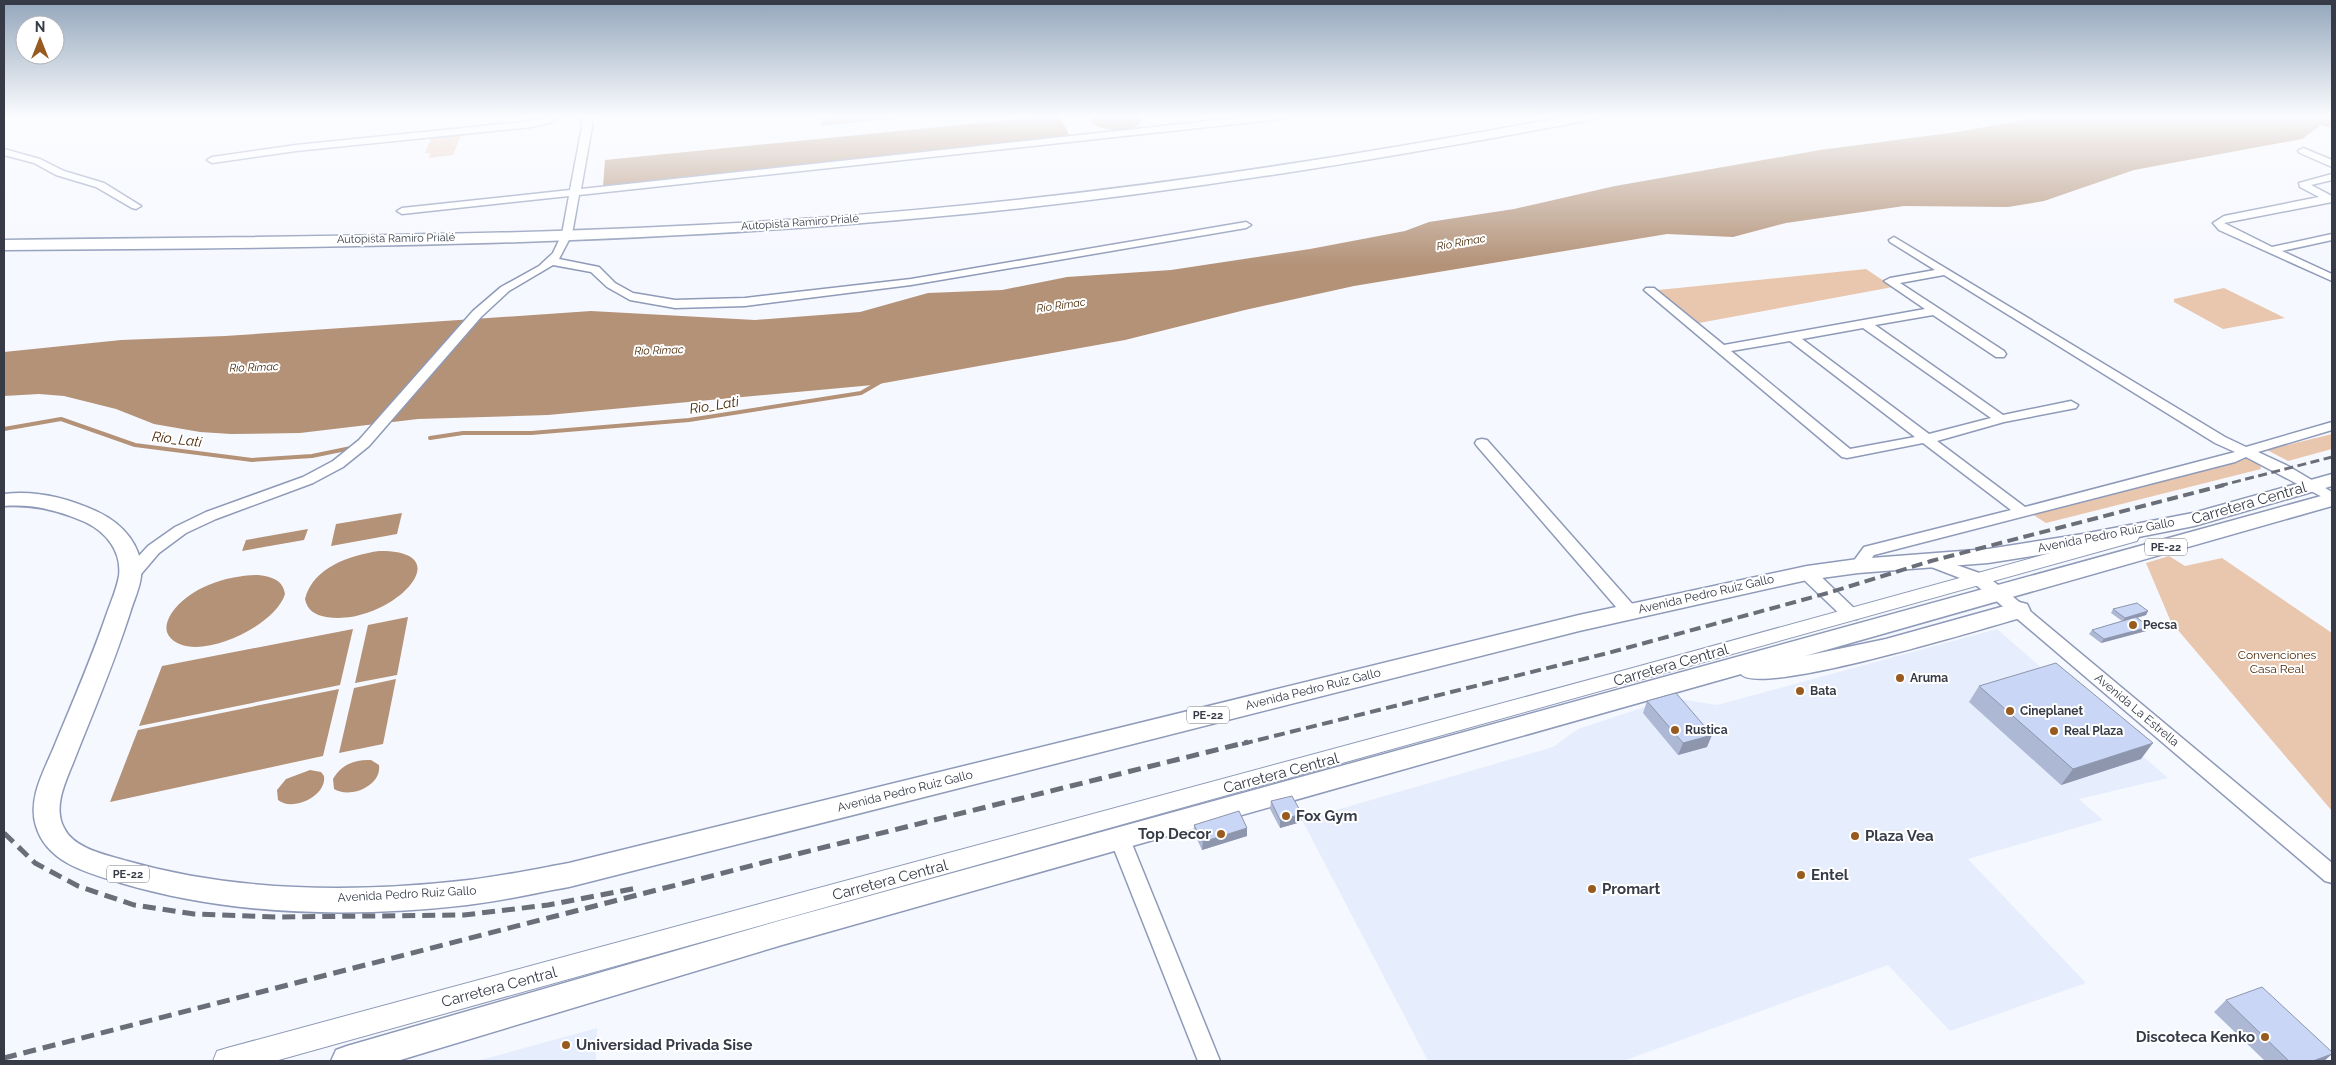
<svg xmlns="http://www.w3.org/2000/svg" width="2336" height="1065" viewBox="0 0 2336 1065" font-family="Raleway,sans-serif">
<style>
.built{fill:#e6edfd}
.green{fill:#e9c7ae}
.water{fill:#b39278}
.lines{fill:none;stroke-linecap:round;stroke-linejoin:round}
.stream{stroke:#b39278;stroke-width:4}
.minor-casing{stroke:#8e9ab8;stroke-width:3}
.major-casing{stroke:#8e9ab8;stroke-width:2}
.highway-casing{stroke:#8e9ab8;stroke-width:3}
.minor{fill:#fff;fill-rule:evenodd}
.major{fill:#fff;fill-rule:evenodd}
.highway{fill:#fff;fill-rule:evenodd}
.rail-far2{stroke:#6a6e79;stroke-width:3;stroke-dasharray:9 4.5;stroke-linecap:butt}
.rail-far1{stroke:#6a6e79;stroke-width:4;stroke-dasharray:11 5.5;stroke-linecap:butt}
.rail{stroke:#6a6e79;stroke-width:5;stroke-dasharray:13 7;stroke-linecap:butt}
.wall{fill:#adb8d4}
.shaded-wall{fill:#8d96ac}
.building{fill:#c9d6f6;stroke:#8d96ac}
.poi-dot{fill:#975a1f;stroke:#fff;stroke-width:2}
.labels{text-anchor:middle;stroke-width:4;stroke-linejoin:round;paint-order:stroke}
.far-street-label{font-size:11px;fill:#363b47;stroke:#fff}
.far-water-label{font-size:11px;font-style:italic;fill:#492806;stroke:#fff}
.shield{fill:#fff;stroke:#72767e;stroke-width:1}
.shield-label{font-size:11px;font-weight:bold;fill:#363b47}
.street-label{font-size:12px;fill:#363b47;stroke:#fff}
.poi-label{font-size:12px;font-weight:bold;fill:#363b47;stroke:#fff;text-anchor:start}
.park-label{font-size:12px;fill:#492706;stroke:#fff}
.water-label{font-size:14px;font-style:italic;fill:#492806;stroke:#fff}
.near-street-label{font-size:15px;fill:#363b47;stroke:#fff}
.near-poi-label{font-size:15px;font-weight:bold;fill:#363b47;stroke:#fff;text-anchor:start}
</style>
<rect width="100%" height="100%" fill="#f6f8ff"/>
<path class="built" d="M1997,629L2168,778L2079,799L2103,820L1968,859L2086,983L1950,1031L1888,965L1623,1061H1428L1302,820L1553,747L1578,729L1672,698L1717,705Z
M597,1028L596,1061H477Z"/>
<path class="green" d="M461,135L453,155L429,158L430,153H425L431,138Z
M1866,269L1893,287L1699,323L1658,290Z
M2224,288L2285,318L2223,329L2174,302V299Z
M2332,434V449L2288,461L2267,450Z
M2249,456L2259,459L2261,469L2046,523L2032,514Z
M2169,556L2185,566L2222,558L2332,633V811L2171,622L2146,563Z"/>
<path class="water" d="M855,116H891V119L822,126L821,119Z
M1052,116H1059L1070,136L603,186L605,160Z
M1093,116H1140L1142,119C1137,135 1106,131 1094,125L1091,121Z
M2047,116H2332V128L2321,125L2302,139L2134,170L2044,201L2008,207L1904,206L1786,223L1733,237L1667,234L1354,286L1245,310L1125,340L873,385L548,415L418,419L300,433L231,434L200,432L154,424L116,409L64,396L39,394L4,396V352L121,340L225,336L591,311L755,320L860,312L928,293L1002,290L1067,277L1171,270L1310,249L1405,231L1429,222L1514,209L1615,186L1820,150L1957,132Z
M402,513L397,534L331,546L336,524Z
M308,529L304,540L242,551L246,540Z
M379,551C466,550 387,628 326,617C315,615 307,610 305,599C313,567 351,555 379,551Z
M259,575C272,577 283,580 285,594C275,628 191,666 169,636C164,629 167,621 171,614C189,587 228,575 259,575Z
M408,617L397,675L355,683L368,625Z
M353,629L340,685L139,726L162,666Z
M396,679L383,744L339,753L354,688Z
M339,689L323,756L110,802L138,730Z
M371,760L379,765C382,786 350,799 334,789L333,779C341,765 355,759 371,760Z
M310,770L321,772L324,776C327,796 293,812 278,800L277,790L286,779Z"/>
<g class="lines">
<path class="stream" d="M4,429L61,419L135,445L252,460L312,456L351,448
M430,438L463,433H531L689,420L861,393L880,382"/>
<defs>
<path id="minor" d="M549,116H561L550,123L531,127L296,151L212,163L207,160L212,157L296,145L531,121Z
M581,116H591L592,127L581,189L1255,116H1286L1281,119L579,195L572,234L559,259L599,267L615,283L633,293L675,300L745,298L911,279L1246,222L1251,225L1246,228L911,285L745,306L675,308L630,300L607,287L591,272L553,265L509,291L481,317L369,446L343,467L313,483L216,519L186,533L159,553L136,580H124L122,576L124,572L148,546L175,527L206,512L303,477L333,461L359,440L473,311L501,287L539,266L553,253L562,234L569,196L402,214L397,211L402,208L570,190L582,127Z
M2303,148L2332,160V167L2300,153L2298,151Z
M4,149L40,159L64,171L104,183L141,206L136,209L132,208L96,187L56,175L34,163L4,155Z
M2332,174V180L2311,185L2332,196V202L2224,223L2272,247L2332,234V240L2282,251L2332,274V281L2219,230L2213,223L2224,216L2319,197L2300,187L2299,183Z
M1894,237L2225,437L2246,447L2332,422V430L2258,452L2288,466L2332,492V502L2246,457L2235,462L1874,555L1863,570H1853L1850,566L1864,547L2011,510L1923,443L1847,458L1842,457L1644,290L1646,288H1654L1724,345L1925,309L1884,281L1890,278L1935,270L1890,242L1889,240ZM1944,275L2215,443L2235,452L2025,507L1937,441L2004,422L2076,408L2078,405L2071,401L2003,415L1875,325L1933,315L1996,357H2004L2006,354L2004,351L1900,283ZM1863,328L1991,418L1929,434L1802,339ZM1790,341L1915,437L1850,449L1731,351Z
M1482,439L1487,440L1635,607L1637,611L1635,615H1623L1477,446L1475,443L1477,440Z
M1931,556L1985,575L2006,591L2332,863V883L2325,881L1994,599L1973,583L1926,565L1923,561L1926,557Z
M1807,568L1813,569L1857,611L1859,615L1857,619H1845L1801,577L1799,573L1801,569Z
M1120,831L1127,833L1130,839L1220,1061H1198L1110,839L1113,833Z"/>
<path id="major" d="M2130,531L2137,533L2139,537L2137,541L275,1061H213L217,1051L227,1048L1629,669Z"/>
<path id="highway" d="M1569,116H1596L1590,120C1372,161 1153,197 932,217C624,246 313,248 4,250V240C275,236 547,237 817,218C1070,200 1320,163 1569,116Z
M2332,474V486L2194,526L2083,548L1988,563L1858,573L1807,580L1579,631L569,887C535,893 502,901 467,905C353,918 232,916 121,883C88,873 47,863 36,826C27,797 46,768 56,742C74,699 92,657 107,613C111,602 117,588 119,576C122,551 106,532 85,522C58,510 33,504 4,506V494C36,490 68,498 98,512C122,523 144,547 141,576C140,588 133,602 130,613C114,663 94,710 75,758C67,779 52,806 64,828C74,849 107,855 127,861C235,892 357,893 469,880C502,876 536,869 569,863L1579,615L1807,566L1858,559L1988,549L2083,534L2193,513Z
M2332,493V506L1805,656L1886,639L2019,602L2027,604L2030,610L2027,616C1992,626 1758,698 1741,674L782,945L397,1061H331L336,1050L347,1046L782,920Z"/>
</defs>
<use href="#minor" class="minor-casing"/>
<use href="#major" class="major-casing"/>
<use href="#highway" class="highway-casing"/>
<use href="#minor" class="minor"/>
<use href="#major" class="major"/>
<use href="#highway" class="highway"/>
<path class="rail-far2" d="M2219,486L2332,457"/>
<path class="rail-far1" d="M1242,744L1608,653L1828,593L1931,561L2224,485"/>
<path class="rail" d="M4,833L35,863L78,886L134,905L194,914L278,917L464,915L548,905L637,888
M4,1058L789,856L1248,742"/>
</g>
<path class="wall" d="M2113,609L2148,611L2146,615L2137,618L2146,631L2101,643L2089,634L2092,630L2122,621L2111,613Z
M1979,686L2141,759L2061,785L1969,702Z
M1647,701L1707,747L1678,755L1643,713Z
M1271,801L1302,814L1301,822L1280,828L1270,809Z
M1194,825L1247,828V836L1202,850L1194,833Z
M2226,1000L2332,1052V1054L2324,1061H2265L2214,1012Z"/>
<path class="shaded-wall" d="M2148,611L2146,615L2122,622L2125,618Z
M2149,627L2146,631L2101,643L2104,639Z
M1712,735L1707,747L1678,755L1683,743Z
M2153,743L2141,759L2061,785L2073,769Z
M1302,814L1301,822L1280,828V820Z
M1247,828V836L1202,850L1203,842Z
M2332,1054L2324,1061H2313Z"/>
<path class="building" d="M2137,603L2148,611L2125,618L2113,609Z
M2136,617L2149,627L2104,639L2092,630Z
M2056,663L2153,743L2073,769L1979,686Z
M1676,693L1712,735L1683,743L1647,701Z
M1292,796L1302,814L1280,820L1271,801Z
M1239,811L1247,828L1203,842L1194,825Z
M2262,987L2332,1052V1054L2313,1061H2289L2226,1000Z"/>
<linearGradient id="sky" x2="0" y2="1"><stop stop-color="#93a6bb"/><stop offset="0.44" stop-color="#fbfcff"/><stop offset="1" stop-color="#fbfcff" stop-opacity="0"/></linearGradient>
<rect width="2336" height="265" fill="url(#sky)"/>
<g class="poi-dot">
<circle cx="2133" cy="625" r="5"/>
<circle cx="1900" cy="678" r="5"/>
<circle cx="1800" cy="691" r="5"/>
<circle cx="2010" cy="711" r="5"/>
<circle cx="1675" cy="730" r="5"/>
<circle cx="2054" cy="731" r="5"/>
<circle cx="1286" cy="816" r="5"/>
<circle cx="1221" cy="834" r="5"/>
<circle cx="1855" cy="836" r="5"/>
<circle cx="1801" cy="875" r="5"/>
<circle cx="1592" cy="889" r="5"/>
<circle cx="2265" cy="1037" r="5"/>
<circle cx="566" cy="1045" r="5"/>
</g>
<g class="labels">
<g class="far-street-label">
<text transform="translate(800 222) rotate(-4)" y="4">Autopista Ramiro Prialé</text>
<text transform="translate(396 238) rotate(-1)" y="4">Autopista Ramiro Prialé</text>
</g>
<g class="far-water-label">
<text transform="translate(1461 242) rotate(-10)" y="4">Río Rímac</text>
<text transform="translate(1061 305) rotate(-8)" y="4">Río Rímac</text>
<text transform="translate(659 350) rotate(-2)" y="4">Río Rímac</text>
<text transform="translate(254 367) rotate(-2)" y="4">Río Rímac</text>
</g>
<g class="shield">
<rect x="2145" y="538.5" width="42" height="17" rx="4"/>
<rect x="1187" y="706.5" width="42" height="17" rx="4"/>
<rect x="107" y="865.5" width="42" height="17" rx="4"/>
</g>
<g class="shield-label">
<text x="2166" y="551">PE-22</text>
<text x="1208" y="719">PE-22</text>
<text x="128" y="878">PE-22</text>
</g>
<g class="street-label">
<text transform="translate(2106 535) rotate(-11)" y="4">Avenida Pedro Ruiz Gallo</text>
<text transform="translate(1706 594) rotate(-13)" y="4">Avenida Pedro Ruiz Gallo</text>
<text transform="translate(1313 689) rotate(-14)" y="4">Avenida Pedro Ruiz Gallo</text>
<text transform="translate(2137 710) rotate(40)" y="4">Avenida La Estrella</text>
<text transform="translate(905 791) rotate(-14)" y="4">Avenida Pedro Ruiz Gallo</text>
<text transform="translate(407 894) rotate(-3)" y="4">Avenida Pedro Ruiz Gallo</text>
</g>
<g class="poi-label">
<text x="2143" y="629">Pecsa</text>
<text x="1910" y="682">Aruma</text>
<text x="1810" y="695">Bata</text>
<text x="2020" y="715">Cineplanet</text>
<text x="1685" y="734">Rustica</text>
<text x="2064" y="735">Real Plaza</text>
</g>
<g class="park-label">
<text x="2277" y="659">Convenciones<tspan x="2277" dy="14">Casa Real</tspan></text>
</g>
<g class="water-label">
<text transform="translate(714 405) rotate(-9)" y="5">Rio_Lati</text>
<text transform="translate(177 439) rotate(7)" y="5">Rio_Lati</text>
</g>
<g class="near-street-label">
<text transform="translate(2249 503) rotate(-16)" y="5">Carretera Central</text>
<text transform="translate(1671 665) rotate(-16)" y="5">Carretera Central</text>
<text transform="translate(1281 773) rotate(-15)" y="5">Carretera Central</text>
<text transform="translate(890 880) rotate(-15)" y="5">Carretera Central</text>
<text transform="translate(499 987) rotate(-15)" y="5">Carretera Central</text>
</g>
<g class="near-poi-label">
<text x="1296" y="821">Fox Gym</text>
<text x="1211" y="839" text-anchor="end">Top Decor</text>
<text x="1865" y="841">Plaza Vea</text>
<text x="1811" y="880">Entel</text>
<text x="1602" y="894">Promart</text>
<text x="2255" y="1042" text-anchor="end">Discoteca Kenko</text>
<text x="576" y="1050">Universidad Privada Sise</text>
</g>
</g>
<rect width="2336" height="1065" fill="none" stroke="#363b47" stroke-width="10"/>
<g transform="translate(40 40)"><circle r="24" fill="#ffffff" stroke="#afb1b5"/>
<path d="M0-4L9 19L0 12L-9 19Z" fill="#975a1f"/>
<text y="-8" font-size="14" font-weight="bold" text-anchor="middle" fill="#363b47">N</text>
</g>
</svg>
